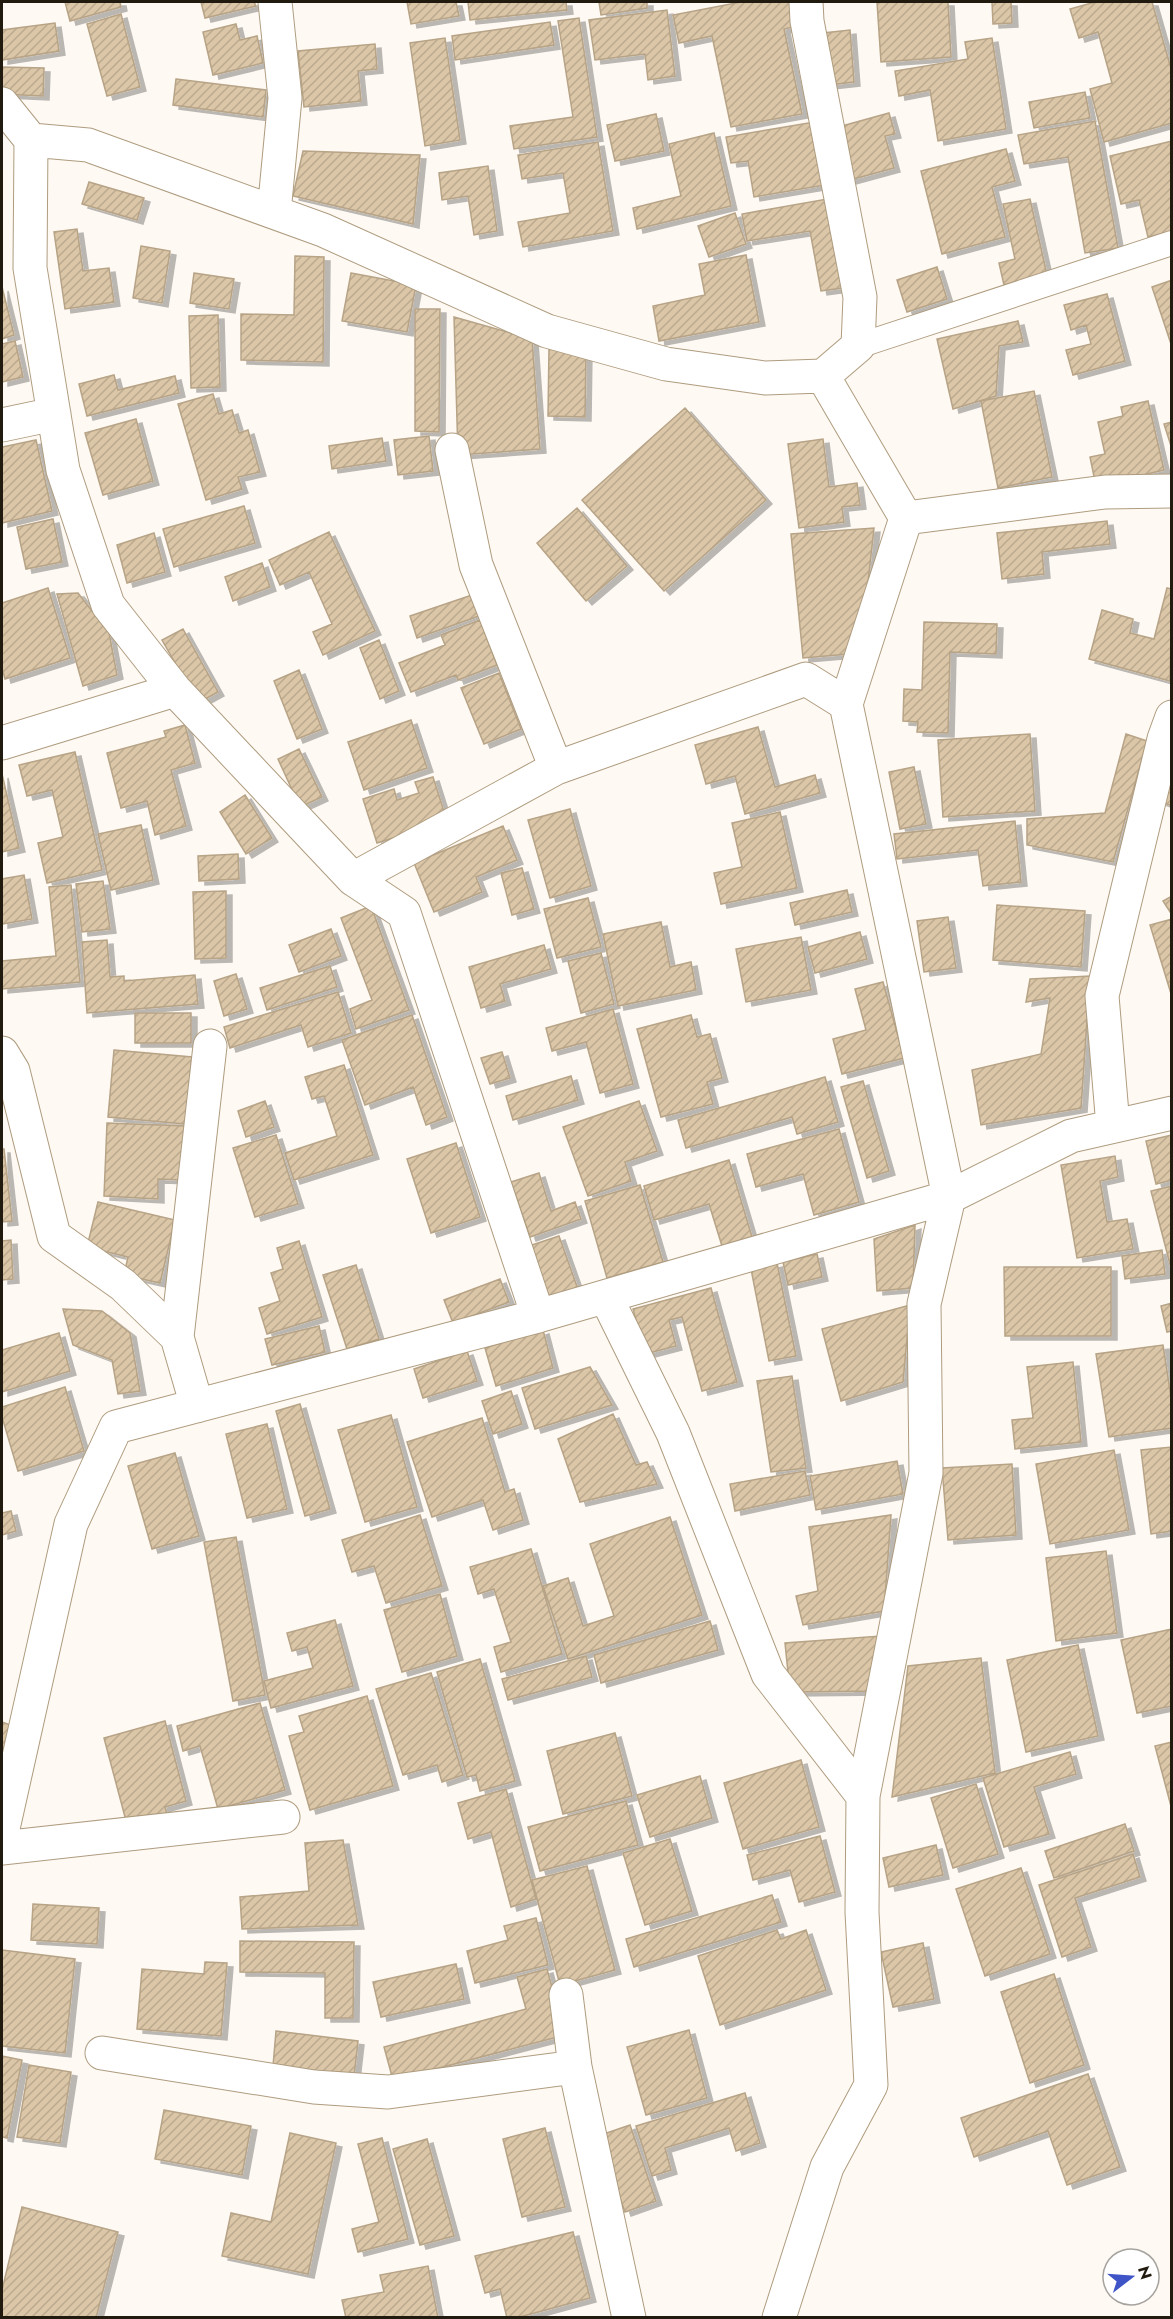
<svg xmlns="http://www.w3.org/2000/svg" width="1173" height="2319" viewBox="0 0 1173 2319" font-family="Jost,sans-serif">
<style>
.building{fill:url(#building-hatch);stroke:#b7a386;stroke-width:1.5;filter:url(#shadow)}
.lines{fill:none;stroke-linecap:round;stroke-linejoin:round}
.service-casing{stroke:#af9c7f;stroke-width:26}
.minor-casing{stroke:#af9c7f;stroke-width:35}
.service{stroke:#fff;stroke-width:24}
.minor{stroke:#fff;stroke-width:33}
</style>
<defs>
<pattern id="building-hatch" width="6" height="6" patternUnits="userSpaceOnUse" patternTransform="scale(1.5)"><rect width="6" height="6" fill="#dbc6a8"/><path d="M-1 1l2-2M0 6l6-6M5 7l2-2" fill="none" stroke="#bcaa8f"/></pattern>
<filter id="shadow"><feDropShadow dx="6" dy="4" stdDeviation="0" flood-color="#0004"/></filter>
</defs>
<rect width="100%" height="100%" fill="#fef9f3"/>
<path class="building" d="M65,2H120L121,7L70,21Z
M201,2H254L256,6L205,18Z
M407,2H456L459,16L411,24Z
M468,2H566L567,10L470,20Z
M599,2H647V8L601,15Z
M741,2H797L801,25L784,29L802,114L731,127L712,36L679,43L673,15Z
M877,2H948L951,57L881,62Z
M992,2H1011L1012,23L993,24Z
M1095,2H1152L1172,72V123L1104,142L1090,89L1112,83L1098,32L1079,38L1070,9Z
M667,10L675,76L648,80L645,54L595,60L589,20Z
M121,14L140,87L107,96L87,24Z
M579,18L597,137L514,149L510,126L573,117L558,21Z
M550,22L554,45L455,60L452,36Z
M55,23L59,51L2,60V30Z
M236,24L240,40L257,36L263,63L213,75L203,32Z
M850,30L854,82L828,85L823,33Z
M445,38L460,140L425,146L410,43Z
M992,38L1006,129L938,141L930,90L899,96L895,71L968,59L965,42Z
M375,44L377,69L358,71L361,101L304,107L298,51Z
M2,67L44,68L43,96L2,94Z
M176,79L266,90L263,117L173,105Z
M1085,92L1090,118L1034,128L1029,102Z
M889,113L895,134L885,136L894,168L846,181L831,129Z
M656,114L664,151L615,161L607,125Z
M1095,121L1118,248L1085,253L1068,157L1024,164L1018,135Z
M814,122L825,185L754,197L748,161L731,163L726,137Z
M714,133L731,206L637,229L633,208L681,196L669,144Z
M1172,141V231L1148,237L1139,200L1121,204L1110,156Z
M598,142L613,231L523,247L518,222L570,213L563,173L522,179L518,155Z
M1006,149L1015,181L992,187L1005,237L942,254L921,171Z
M303,151L420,155L413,224L293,196Z
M488,166L497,231L474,235L468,196L442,200L439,173Z
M89,182L144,198L137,220L82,204Z
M827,199L842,288L821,291L810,231L747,241L742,214Z
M1030,199L1047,275L1004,285L999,263L1015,259L1003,204Z
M735,213L746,244L709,257L698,226Z
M77,229L83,271L109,268L114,302L65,309L54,232Z
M141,246L170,251L162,303L133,298Z
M746,255L759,322L659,341L653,306L705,295L699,264Z
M295,256L324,257L323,362L241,360V314L294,315Z
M937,267L947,299L907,312L897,280Z
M194,273L234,279L229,309L190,303Z
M351,273L416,285L407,332L342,321Z
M1172,280V347L1152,287Z
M2,287L14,335L2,339Z
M1107,294L1125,361L1073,375L1066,350L1091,344L1086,325L1071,330L1064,305Z
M415,309H440L439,432L415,431Z
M218,315L220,387L191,388L189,316Z
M454,317L532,339L540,449L458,455Z
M1018,321L1023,342L999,346L996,396L953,409L937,339Z
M15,341L23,377L2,382V344Z
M549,348L586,349L585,417L548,416Z
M114,375L118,390L175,376L179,393L87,416L79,384Z
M1034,391L1052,477L998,488L981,401Z
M213,394L219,414L232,410L239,433L248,430L260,472L238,477L242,489L206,500L178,404Z
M1148,401L1164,470L1096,486L1090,457L1105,454L1098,422L1123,416L1121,407Z
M685,408L766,500L664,591L582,500Z
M136,419L153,481L103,495L85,433Z
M1172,422V449L1164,424Z
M429,436L433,471L398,475L394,440Z
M382,438L386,461L332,469L329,446Z
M823,439L829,487L857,483L860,505L842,507L844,522L799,528L788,444Z
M36,440L52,511L2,523V447Z
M244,506L255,543L174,567L163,529Z
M577,508L627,566L586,601L537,543Z
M53,519L62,562L26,569L17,527Z
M1107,521L1110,544L1042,552L1044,574L1002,579L997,533Z
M874,528L860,653L803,658L791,534Z
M329,532L375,631L323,655L313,632L332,624L309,572L280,585L269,560Z
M154,533L165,572L127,583L117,545Z
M262,563L270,587L233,601L225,577Z
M48,588L70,658L5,679L2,668V603Z
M1167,588L1172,589L1170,681L1089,659L1102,610L1133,619L1130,633L1154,639Z
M78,593L109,633L117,675L83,686L57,594Z
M472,595L479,616L417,638L410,616Z
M480,620L497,665L458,680L456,675L411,692L399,663L445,645L441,635Z
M924,622L997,624L996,654L950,652L948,733L917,732L918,722L903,721L904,689L922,690Z
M183,629L218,692L198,703L162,640Z
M379,640L399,691L380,699L360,648Z
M299,670L322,729L297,739L274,681Z
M499,673L521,729L484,744L461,688Z
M411,720L427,768L364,790L348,742Z
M185,725L195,763L171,770L186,826L155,835L147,801L121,808L107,753L166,737L164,731Z
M758,727L775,787L815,775L820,793L745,814L735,776L706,784L695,745Z
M1030,734L1035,811L943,817L938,740Z
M1126,734L1147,741L1113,862L1027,845V819L1105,813Z
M299,749L322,797L300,807L278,759Z
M75,752L102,870L47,883L38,843L63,837L52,790L27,796L19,765Z
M914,767L926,824L900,829L889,772Z
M2,774L19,848L2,852Z
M433,777L447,821L377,843L363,799L394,789L397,800L419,793L415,782Z
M1172,777V806L1154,799Z
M245,795L272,838L246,854L220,812Z
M570,809L591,886L550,898L528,820Z
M780,812L797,888L721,904L714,873L742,867L732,823Z
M1015,821L1021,882L983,886L978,850L897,859L894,834Z
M141,825L153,880L111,890L98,834Z
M503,826L517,860L476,877L482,892L434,912L414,863Z
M238,854L239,879L199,881L198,856Z
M522,868L534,909L512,915L501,873Z
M24,875L32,919L2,924V879Z
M103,881L110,929L82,932L76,884Z
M71,885L80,982L2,989V961L56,956L49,887Z
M847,890L852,912L795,925L790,903Z
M226,891V958L195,959L193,892Z
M1172,896V915L1163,901Z
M588,898L601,947L557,958L544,909Z
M997,905L1085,911L1081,967L993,960Z
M371,906L409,1010L356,1029L350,1009L372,1000L341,918Z
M948,917L956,968L924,972L917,921Z
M1172,919V997L1150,925Z
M661,922L670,967L691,962L696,990L618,1006L603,934Z
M331,929L341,956L299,972L289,945Z
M860,932L867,959L815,973L808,947Z
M801,937L811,990L746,1002L736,949Z
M107,940L110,977L124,976V981L195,975L198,1004L87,1013L82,942Z
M544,945L551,969L500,984L505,1001L481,1008L469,967Z
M601,953L614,1004L581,1013L568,961Z
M330,966L337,987L267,1010L260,988Z
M236,974L247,1009L224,1016L214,981Z
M1090,976L1081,1108L981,1125L972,1070L1041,1054L1050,998L1026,1002L1030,979Z
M883,982L904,1058L842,1074L833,1039L866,1030L855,989Z
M338,992L351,1033L308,1047L301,1025L230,1048L224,1027Z
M613,1009L633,1084L600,1093L586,1042L552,1051L546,1028Z
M135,1013H191V1043H135Z
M412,1015L447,1117L426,1125L413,1087L365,1105L342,1040Z
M691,1015L697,1037L710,1034L722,1078L707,1082L713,1104L661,1117L637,1029Z
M114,1050L192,1057L185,1124L108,1117Z
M502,1052L510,1078L490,1084L481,1058Z
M344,1065L373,1155L294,1180L285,1153L337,1136L324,1096L312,1099L305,1077Z
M571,1076L578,1100L513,1120L506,1096Z
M825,1077L838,1122L797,1134L792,1117L686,1148L678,1120Z
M863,1081L889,1171L867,1178L841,1087Z
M265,1101L274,1127L246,1137L238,1111Z
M639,1101L657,1151L625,1162L631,1181L588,1196L563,1127Z
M107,1123L186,1126L184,1180L158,1179V1199L104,1196Z
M839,1129L859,1202L814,1215L803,1174L756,1187L747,1154Z
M276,1135L298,1204L255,1217L233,1148Z
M1172,1135V1180L1156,1184L1146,1141Z
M456,1143L480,1217L431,1233L407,1159Z
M2,1149H4L12,1221L2,1222Z
M1115,1156L1118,1177L1100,1181L1107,1222L1127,1219L1133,1249L1077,1258L1061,1165Z
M729,1160L752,1237L722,1246L709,1204L654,1220L644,1186Z
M539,1173L551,1211L575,1202L581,1219L530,1237L511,1182Z
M640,1185L663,1262L607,1278L585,1201Z
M1172,1186V1272L1151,1191Z
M98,1202L175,1220L160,1283L124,1275L128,1257L87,1247Z
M915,1225L913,1288L877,1291L874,1239Z
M559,1236L580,1295L550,1305L529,1246Z
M11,1240L13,1279L2,1280V1241Z
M299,1241L322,1317L267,1334L259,1308L280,1301L271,1273L283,1269L277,1248Z
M1162,1250L1165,1274L1125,1279L1122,1256Z
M817,1254L822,1277L788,1285L783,1262Z
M777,1263L796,1356L769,1361L751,1269Z
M356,1265L379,1339L347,1349L323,1275Z
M1004,1267H1111V1336H1005Z
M500,1279L509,1302L453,1323L444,1300Z
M711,1288L737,1382L702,1391L682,1317L669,1320L676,1346L645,1354L633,1309Z
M1172,1303V1331L1167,1332L1161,1306Z
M910,1305L903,1382L841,1401L822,1329Z
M63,1309L102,1311L130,1333L140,1391L118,1394L112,1360L73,1345Z
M319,1326L325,1352L272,1365L265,1339Z
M543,1330L553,1368L496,1386L485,1348Z
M59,1333L70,1371L2,1392V1350Z
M1163,1345L1172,1404V1428L1109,1437L1096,1354Z
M467,1351L477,1381L423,1398L414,1369Z
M1073,1362L1081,1442L1015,1449L1012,1420L1033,1418L1027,1367Z
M590,1367L612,1405L535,1429L522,1388Z
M792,1376L806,1468L771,1472L757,1381Z
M65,1387L84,1451L18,1471L2,1417V1407Z
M511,1391L522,1424L493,1434L482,1401Z
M300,1404L330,1509L305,1516L276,1411Z
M613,1414L636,1465L647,1462L657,1484L580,1502L558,1439Z
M391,1415L417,1507L365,1522L338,1430Z
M482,1418L505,1492L514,1489L523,1520L493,1530L483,1500L432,1517L407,1442Z
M267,1424L287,1509L247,1518L226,1434Z
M1172,1447V1531L1151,1534L1141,1450Z
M1114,1450L1129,1530L1050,1544L1036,1464Z
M175,1453L199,1536L152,1549L128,1466Z
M897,1461L903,1494L816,1510L810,1476Z
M1012,1464L1016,1535L948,1540L942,1468Z
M805,1471L810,1495L735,1511L730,1484Z
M11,1511L16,1531L2,1535V1513Z
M420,1515L442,1586L386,1603L374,1566L352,1572L342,1540Z
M891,1515L884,1611L803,1625L796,1596L818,1591L809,1527Z
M670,1517L702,1615L568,1659L543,1586L568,1578L583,1626L614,1616L590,1544Z
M236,1537L265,1695L233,1701L204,1542Z
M531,1549L562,1654L501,1672L494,1647L511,1642L494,1589L478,1594L470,1567Z
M1106,1551L1117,1633L1056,1641L1046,1558Z
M440,1594L457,1656L402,1672L384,1610Z
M335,1620L353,1686L271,1708L264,1681L313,1668L307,1647L292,1651L287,1633Z
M710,1621L718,1650L601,1683L594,1655Z
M1172,1629V1706L1137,1713L1121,1640Z
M881,1636L878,1691L790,1692L785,1643Z
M1078,1645L1098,1736L1026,1752L1007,1660Z
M586,1656L592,1677L508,1700L502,1679Z
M981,1658L995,1773L892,1797L908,1666Z
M480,1659L515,1781L480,1791L476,1775L467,1777L437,1672Z
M431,1673L463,1775L442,1782L437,1765L403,1775L376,1689Z
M367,1696L393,1786L310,1810L289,1736L304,1732L299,1716Z
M260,1703L285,1790L218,1809L200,1746L183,1751L177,1726Z
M165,1721L186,1801L165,1807L169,1822L129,1832L104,1738Z
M2,1722L10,1725L2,1755Z
M615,1733L632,1796L563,1814L547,1751Z
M1172,1742V1810L1155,1746Z
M1070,1752L1076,1774L1034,1787L1049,1834L1004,1847L983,1778Z
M801,1760L819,1827L743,1849L724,1783Z
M700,1776L712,1818L650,1837L637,1795Z
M976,1784L998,1854L953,1868L931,1798Z
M506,1789L536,1899L511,1907L491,1832L468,1839L458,1803Z
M626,1801L638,1845L540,1871L528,1827Z
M1125,1824L1134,1851L1054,1878L1045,1851Z
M820,1836L835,1892L799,1902L790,1870L753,1880L747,1855Z
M670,1839L692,1911L645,1925L623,1853Z
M343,1840L358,1925L242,1929L240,1897L309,1891L305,1843Z
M936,1845L943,1875L889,1887L883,1858Z
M1133,1854L1140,1877L1075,1898L1091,1947L1062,1957L1039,1885Z
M587,1866L615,1970L560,1985L532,1880Z
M1021,1868L1050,1954L985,1976L956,1889Z
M772,1895L781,1922L634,1967L626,1939Z
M33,1904L99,1908L97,1944L31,1940Z
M536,1918L548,1965L475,1983L467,1951L508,1940L504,1926Z
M777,1930L781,1939L806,1930L826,1990L720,2025L698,1956Z
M240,1941L354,1942L353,2018H325V1973L240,1972Z
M923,1943L934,1999L893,2007L881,1952Z
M2,1950L75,1959L65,2053L2,2046Z
M205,1962L227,1963L221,2036L137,2029L142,1969L204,1974Z
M456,1964L464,1999L381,2017L373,1982Z
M547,1969L565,2035L393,2080L384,2047L526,2009L517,1977Z
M1054,1974L1084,2065L1030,2083L1001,1992Z
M689,2030L707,2098L646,2115L627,2047Z
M276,2031L358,2041L354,2076L273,2066Z
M2,2056L22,2060L7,2138L2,2137Z
M29,2065L71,2072L60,2143L17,2137Z
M1088,2074L1120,2167L1067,2185L1048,2131L974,2157L961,2118Z
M745,2093L760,2143L736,2151L729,2128L665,2148L671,2170L652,2176L636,2126Z
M164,2110L251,2126L242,2175L155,2159Z
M630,2125L656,2201L625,2212L598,2136Z
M545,2128L565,2207L522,2217L503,2139Z
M290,2133L336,2143L308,2274L222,2256L231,2213L271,2222Z
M382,2138L408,2239L358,2252L352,2229L379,2222L358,2144Z
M427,2139L454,2236L420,2245L393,2149Z
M22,2207L118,2232L96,2318H2V2290Z
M573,2232L590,2298L516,2318H507L500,2289L485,2293L475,2256Z
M428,2266L438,2318H346L342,2300L384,2292L380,2275Z"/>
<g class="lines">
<defs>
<path id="service" d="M858,346L1172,243"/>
<path id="minor" d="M2,104L31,140L88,145L323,230L547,331L666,364L765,378L823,376L858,346L860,297L807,21L806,2
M31,140L30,268L63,470L108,605L175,690L353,879L404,913L538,1316
M274,212L285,98L275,2
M2,425L54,414
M452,450L476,565L556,768
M906,518L1105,492L1172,491
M2,743L175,690
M353,879L556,768L806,679L846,704
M2,1053L13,1071L54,1236L123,1285L177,1337L197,1406
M1113,1126L1102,996L1164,739L1172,717
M606,1297L673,1433L768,1674L863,1796
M177,1337L210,1046
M2,1833L71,1524L116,1427L538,1316L949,1197L1071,1136L1172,1113
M2,1848L283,1817
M566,1995L575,2067L629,2318
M102,2053L314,2087L388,2092L575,2067
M779,2318L827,2167L871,2085L862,1912L863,1796L926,1473L924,1304L949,1197L846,704L906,518L823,376"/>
</defs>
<use href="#service" class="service-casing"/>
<use href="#minor" class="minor-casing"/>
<use href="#service" class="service"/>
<use href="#minor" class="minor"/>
</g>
<rect width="1173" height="2319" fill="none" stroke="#211a0f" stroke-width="6"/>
<g transform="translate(1131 2277) rotate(73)"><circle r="28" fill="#ffffff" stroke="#a6a39f" stroke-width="1.5"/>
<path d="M0-4.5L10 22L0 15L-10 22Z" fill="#3e54c7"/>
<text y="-9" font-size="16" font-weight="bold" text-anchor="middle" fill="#211a0f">N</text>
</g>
</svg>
